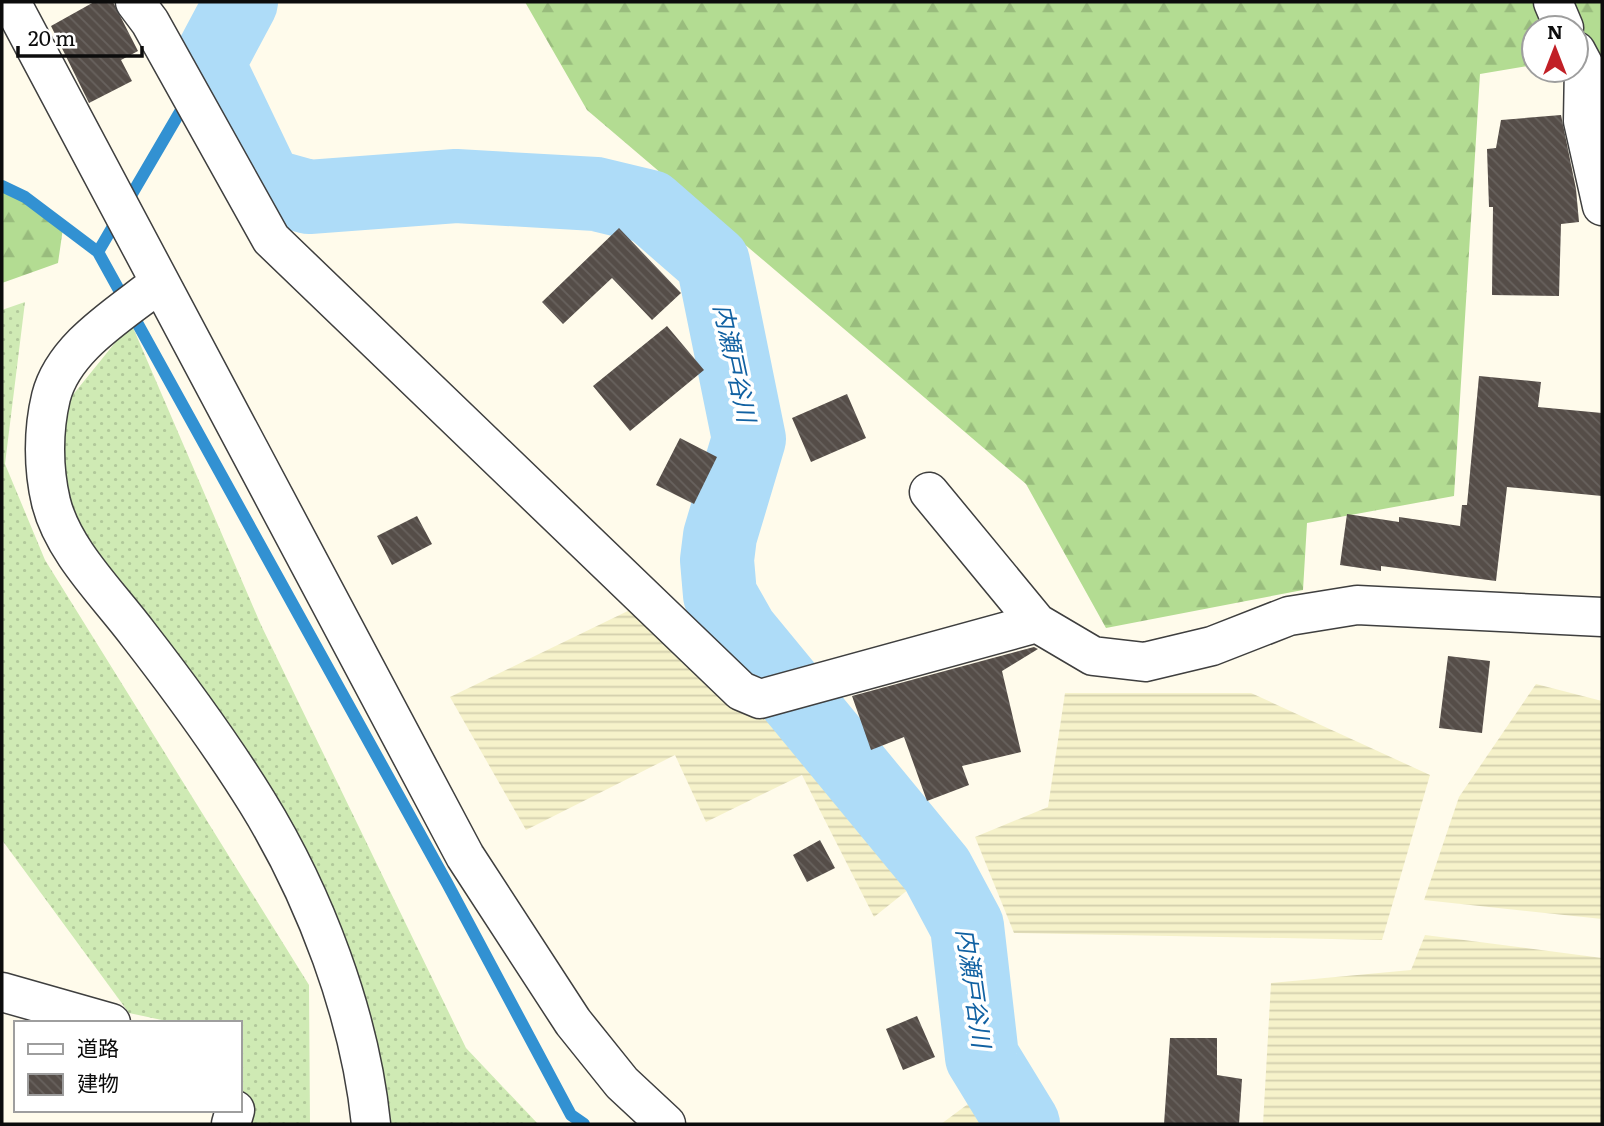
<svg xmlns="http://www.w3.org/2000/svg" width="1604" height="1126" viewBox="0 0 1604 1126" font-family="Literata,'Noto Sans JP',serif">
<style>
.farmland{fill:url(#farmland-rules)}
.grass{fill:url(#grass-dots)}
.forest{fill:url(#forest-firs)}
.lines{fill:none;stroke-linecap:round;stroke-linejoin:round}
.stream{stroke:#3291d2;stroke-width:12}
.river{stroke:#aedcf8;stroke-width:74}
.building{fill:url(#building-back-hatch)}
.minor-casing{stroke:#3f3f3f;stroke-width:41}
.tertiary-casing{stroke:#3f3f3f;stroke-width:41}
.minor{stroke:#fff;stroke-width:38}
.tertiary{stroke:#fff;stroke-width:38}
.labels{text-anchor:middle;stroke-width:7;stroke-linejoin:round;paint-order:stroke}
.water-label{font-size:24px;font-style:italic;fill:#1161a2;stroke:#fff}
</style>
<defs>
<pattern id="farmland-rules" width="6" height="5" patternUnits="userSpaceOnUse" patternTransform="scale(1.75)"><rect width="6" height="5" fill="#f6f2ca"/><path d="M0 2.5h6" fill="none" stroke="#d2ceac"/></pattern>
<pattern id="grass-dots" width="8" height="8" patternUnits="userSpaceOnUse" patternTransform="scale(1.75)"><rect width="8" height="8" fill="#cfeab4"/><path d="M2 2h.1M6 6h.1" fill="none" stroke="#b1c89a" stroke-width="1.8" stroke-linecap="round"/></pattern>
<pattern id="forest-firs" width="22" height="20" patternUnits="userSpaceOnUse" patternTransform="scale(1.75)"><rect width="22" height="20" fill="#b3dc92"/><path d="M5 1l3.5 6h-7zM16 11l3.5 6h-7z" fill="#99bc7d"/></pattern>
<pattern id="building-back-hatch" width="6" height="6" patternUnits="userSpaceOnUse" patternTransform="scale(1.75)"><rect width="6" height="6" fill="#554d48"/><path d="M-1 5l2 2M0 0l6 6M5-1l2 2" fill="none" stroke="#68625e"/></pattern>
</defs>
<rect width="100%" height="100%" fill="#fffbeb"/>
<path class="farmland" d="M634,608L785,703L924,877L874,917L802,775L706,822L675,755L526,830L450,697Z
M1536,684L1602,701V919L1424,900L1459,797Z
M1065,693H1251L1430,775L1382,940L1014,933L975,837L1048,807Z
M1425,935L1602,958V1124H1263L1271,983L1411,970Z
M972,1101L991,1124H941Z"/>
<path class="grass" d="M25,302L5,464L45,560L309,985L310,1124H246L240,1110V1023H176L129,1013L2,840V310Z
M131,323L261,625L466,1048L538,1124H364L330,955L51,503L63,407Z"/>
<path class="forest" d="M525,2H1602V54L1576,58V28H1534V65L1480,74L1454,496L1307,523L1303,590L1106,628L1026,484L587,110Z
M2,183L64,221L58,263L2,283Z"/>
<g class="lines">
<path class="stream" d="M2,186L25,197L98,252L208,64
M98,252L447,883L571,1115L584,1124"/>
<path class="river" d="M241,2L208,64L266,185L309,197L456,186L596,194L650,207L713,262L749,439L720,536L717,560L720,595L741,632L937,870L967,926L982,1057L1023,1124"/>
</g>
<path class="building" d="M94,2H113L138,51L121,60L132,81L89,103L51,26Z
M1561,115L1576,189L1579,222L1561,224L1559,296L1492,295L1493,207H1489L1487,149L1496,148L1501,120Z
M619,228L681,293L652,320L612,278L563,324L542,302Z
M667,326L704,370L630,431L593,386Z
M1479,376L1541,382L1538,407L1602,413V496L1507,487L1496,581L1381,566V571L1340,565L1347,514L1399,522V517L1460,526L1462,505H1467Z
M847,394L866,438L811,462L792,418Z
M680,438L717,457L694,504L656,485Z
M417,516L432,544L392,565L377,536Z
M1034,647L1038,649L1002,671L1021,752L962,766L969,785L927,801L904,737L871,750L852,696Z
M1448,656L1490,661L1482,733L1439,728Z
M820,840L835,868L807,882L793,855Z
M917,1016L935,1057L903,1070L886,1029Z
M1170,1038H1217V1075L1242,1079L1239,1124H1164Z"/>
<g class="lines">
<defs>
<path id="minor" d="M135,2L150,22L271,239L741,691L760,699L1037,623
M1553,2L1564,28
M1576,51L1584,66L1583,121L1602,206
M929,492L1037,623L1093,656L1145,662L1212,646L1289,616L1357,605L1602,617
M2,992L111,1023
M231,1124L235,1110"/>
<path id="tertiary" d="M11,2L465,856L573,1022L622,1083L666,1124
M159,283C121,314 64,346 51,397C43,430 43,468 51,502C63,551 108,594 138,634C180,688 221,744 257,802C315,896 360,1015 371,1124"/>
</defs>
<use href="#minor" class="minor-casing"/>
<use href="#tertiary" class="tertiary-casing"/>
<use href="#minor" class="minor"/>
<use href="#tertiary" class="tertiary"/>
</g>
<g class="labels">
<g class="water-label">
<text transform="translate(734 363) rotate(78)" y="8">内瀬戸谷川</text>
<text transform="translate(973 988) rotate(82)" y="8">内瀬戸谷川</text>
</g>
</g>
<rect width="1604" height="1126" fill="none" stroke="#0c0c0c" stroke-width="7"/>
<rect x="14" y="1021" width="228" height="91" fill="#ffffff" stroke="#9e9e9e" stroke-width="2"/>
<rect x="28" y="1044" width="35" height="10" fill="#ffffff" stroke="#9e9e9e" stroke-width="2"/>
<text x="77" y="1056" font-size="21" fill="#0c0c0c">道路</text>
<rect x="28" y="1074" width="35" height="21" fill="url(#building-back-hatch)" stroke="#9e9e9e" stroke-width="2"/>
<text x="77" y="1091" font-size="21" fill="#0c0c0c">建物</text>
<g transform="translate(1555 49)"><circle r="33" fill="#ffffff" stroke="#9e9e9e" stroke-width="2"/>
<path d="M0-5L12 26L0 18L-12 26Z" fill="#c11f26"/>
<text y="-10" font-size="19" font-weight="bold" text-anchor="middle" fill="#0c0c0c">N</text>
</g>
<path d="M18 46v10h124v-10" fill="none" stroke="#0c0c0c" stroke-width="3.5"/>
<text x="28" y="46" font-size="21" fill="#0c0c0c" stroke="#ffffff" stroke-width="5" paint-order="stroke">20 m</text>
</svg>
